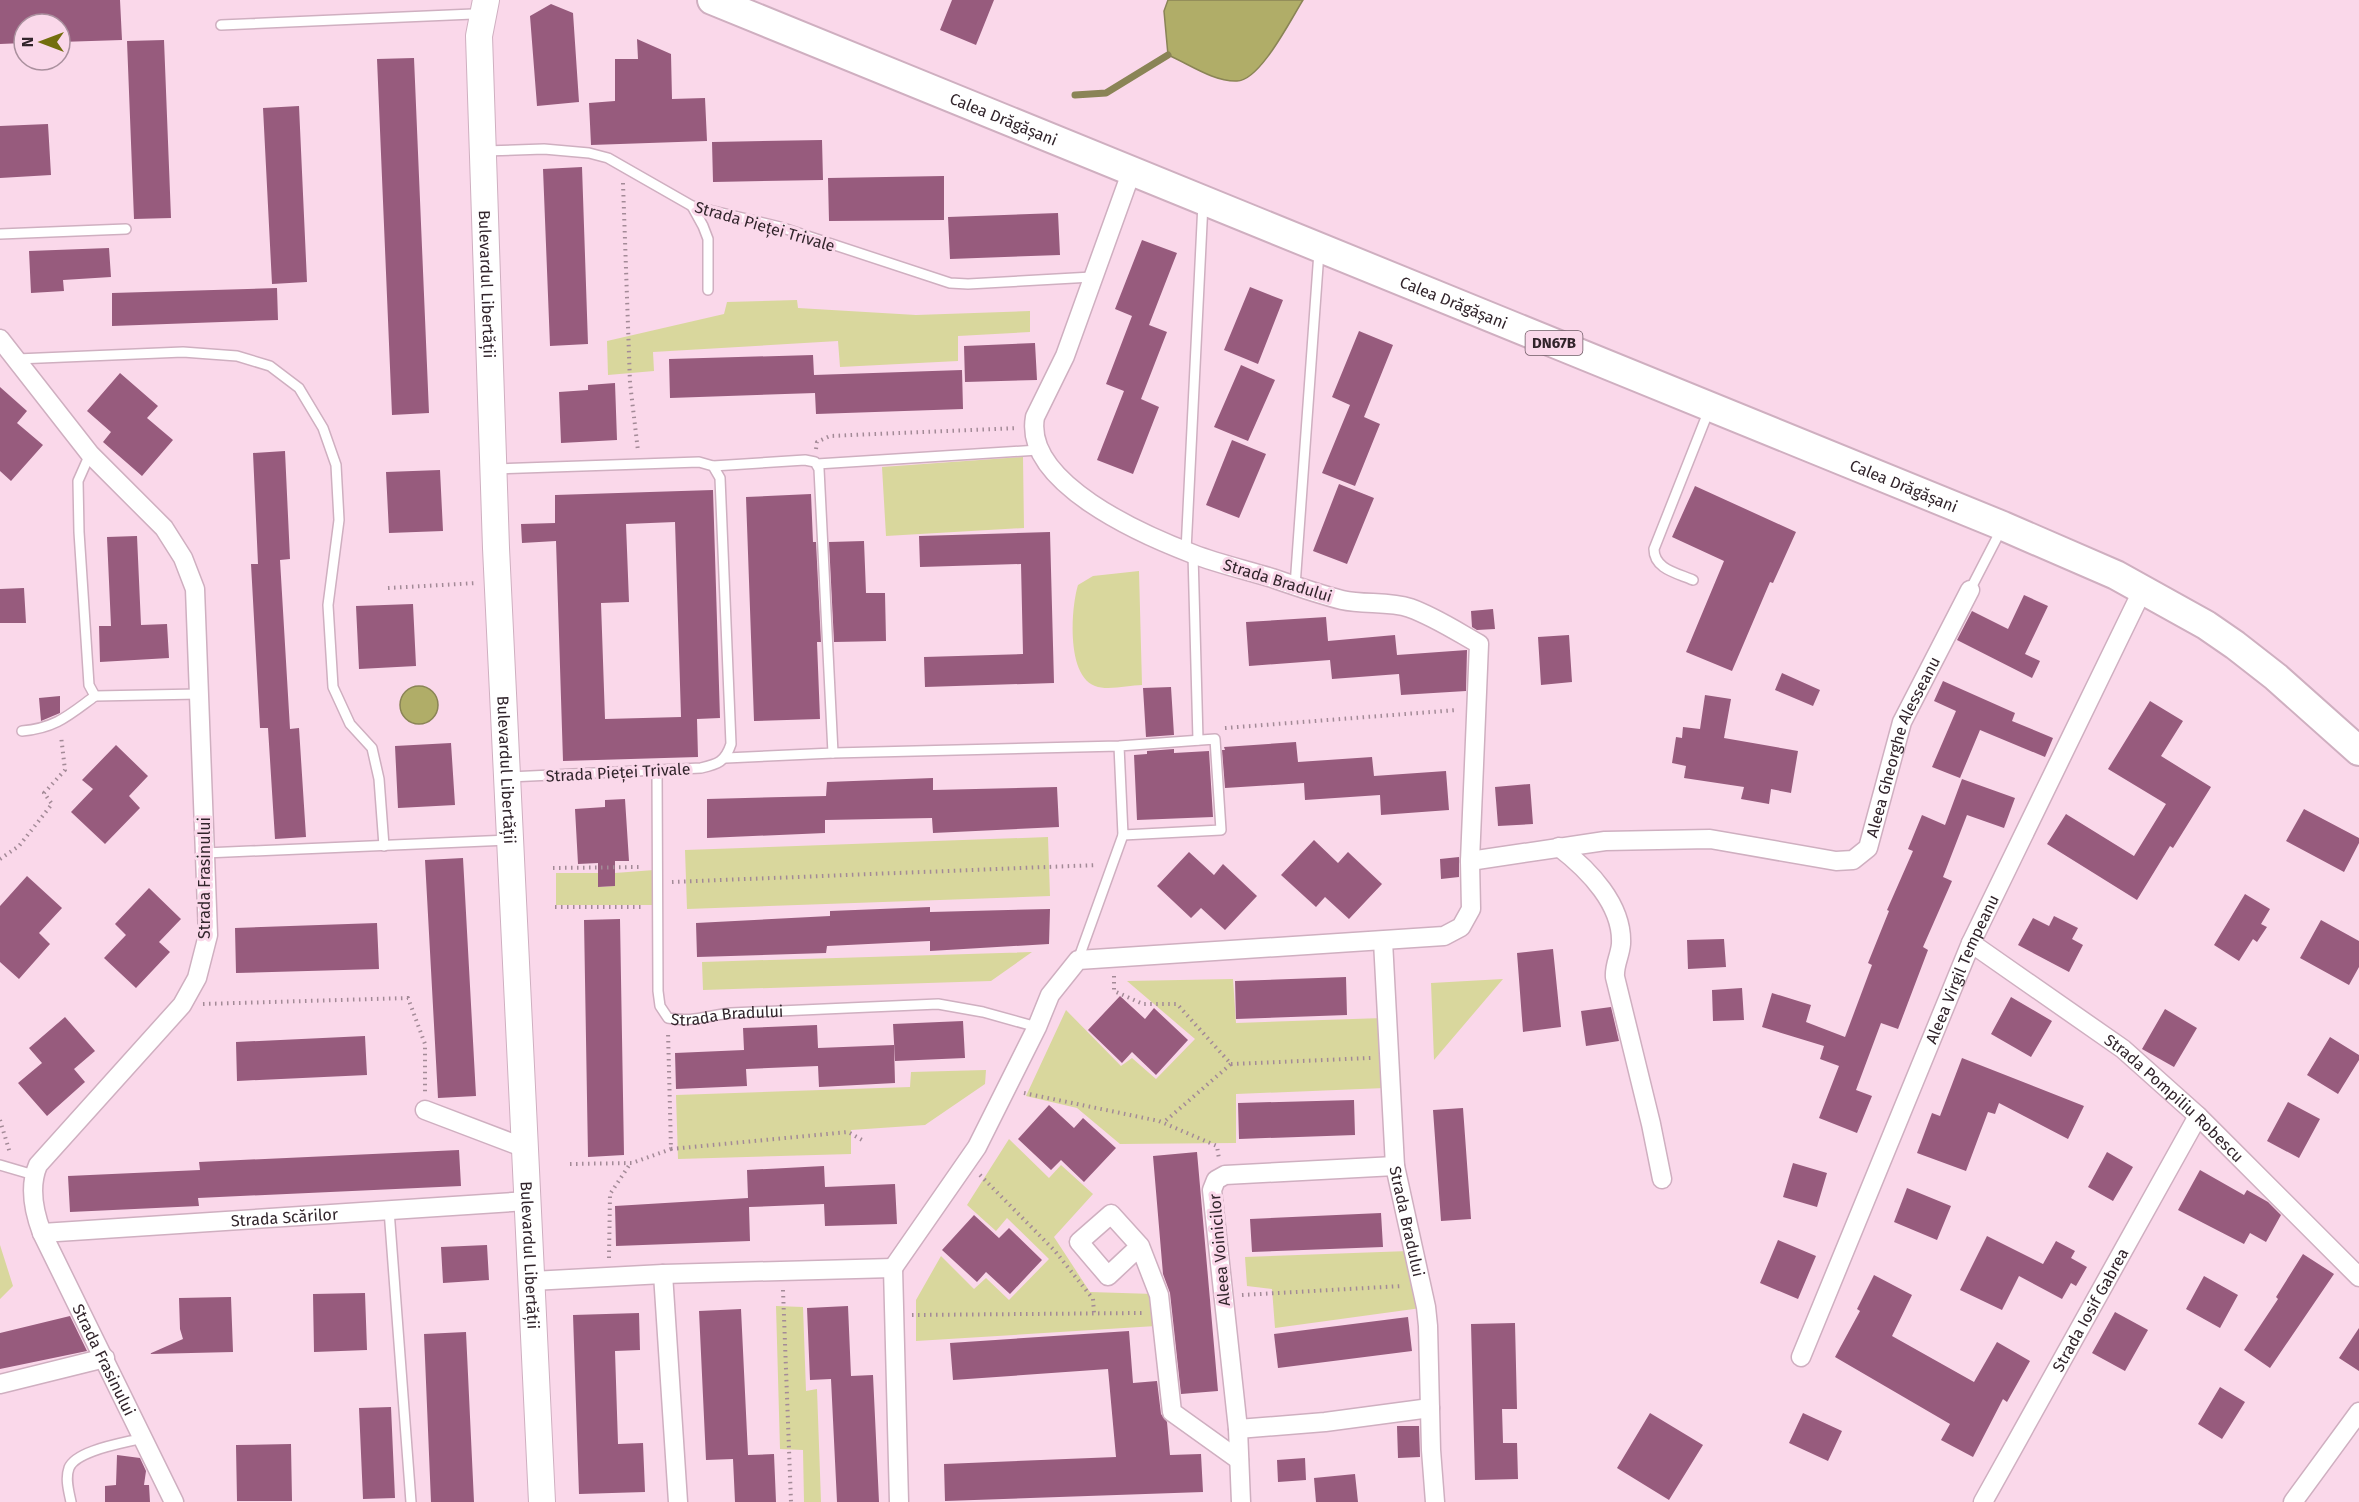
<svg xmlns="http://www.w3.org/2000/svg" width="2359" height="1502" viewBox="0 0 2359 1502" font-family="'Fira Sans',sans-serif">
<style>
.green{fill:#d9d79d}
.water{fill:#b0ad68;stroke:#8a8456;stroke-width:1.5}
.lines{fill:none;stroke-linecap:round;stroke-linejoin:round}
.stream{stroke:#8a8456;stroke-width:7}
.building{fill:#975b7d;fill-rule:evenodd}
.lane-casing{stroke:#cfafc0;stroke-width:12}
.street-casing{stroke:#cfafc0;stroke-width:21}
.secondary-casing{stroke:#cfafc0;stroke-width:28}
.primary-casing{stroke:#cfafc0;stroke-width:32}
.path{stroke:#a38a97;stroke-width:4;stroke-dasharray:1.5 4.5;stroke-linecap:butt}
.lane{stroke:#fff;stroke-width:9}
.street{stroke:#fff;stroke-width:18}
.secondary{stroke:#fff;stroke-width:26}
.primary{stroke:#fff;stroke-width:28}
.labels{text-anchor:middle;stroke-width:6;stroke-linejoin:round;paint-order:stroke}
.shield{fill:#fad8ea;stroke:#6d5a64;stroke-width:1.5}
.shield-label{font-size:15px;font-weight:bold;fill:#31242b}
.street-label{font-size:16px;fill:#31242b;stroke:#fad8ea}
</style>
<rect width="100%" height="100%" fill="#fad8ea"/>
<path class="green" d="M797,300L798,308L916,315L1030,311V332L958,336V361L840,367L838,341L653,352L654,371L608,375L607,341L724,314L727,302Z
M1023,457L1024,528L886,536L882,467Z
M1139,571L1142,685C1129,685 1108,691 1095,686C1066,675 1071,608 1078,585L1093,576Z
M1048,837L1050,896L687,909L685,850Z
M654,870L655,905H556V873H598V887L614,886L615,873Z
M1032,952L991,981L703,990L702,962Z
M1233,979L1236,1023L1383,1018L1385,1088L1236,1094V1143L1120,1144L1077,1108L1026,1096L1066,1010L1121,1066L1132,1058L1156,1079L1195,1039L1127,981Z
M1503,979L1434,1060L1431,983Z
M986,1070L985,1084L925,1125L851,1130V1154L678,1159L676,1095L910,1087L911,1072Z
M1009,1139L1049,1178L1061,1165L1093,1194L1054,1237L1090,1292L1154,1294L1156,1326L916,1341V1300L941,1256L974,1289L986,1278L1009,1300L1049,1259L1007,1218L996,1231L967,1205Z
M0,1245L13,1286L0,1299Z
M1409,1251L1421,1308L1275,1328L1272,1289L1247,1286L1245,1257Z
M776,1306L803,1307L806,1391L817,1389L821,1502H804L803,1450L780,1449Z"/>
<path class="water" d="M1168,0H1303C1291,19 1260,81 1237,81C1214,82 1189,64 1168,55L1164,11Z
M400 705a19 19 0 1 1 38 0a19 19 0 1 1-38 0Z"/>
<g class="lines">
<path class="stream" d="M1075,95L1106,93L1168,55"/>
</g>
<path class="building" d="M0,0H120L122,40L60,42V24H24V43L0,44Z
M952,0H994L976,45L940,30Z
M551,4L573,13L579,102L537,106L530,16Z
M637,39L671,54L672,99L705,98L707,141L591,145L589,103L615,101V59H638Z
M164,40L171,218L134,219L127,41Z
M414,58L429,413L392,415L377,59Z
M299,106L307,282L272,284L263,108Z
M48,124L51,175L0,178V126Z
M822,140L823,180L713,182L712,142Z
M582,167L588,344L550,346L543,169Z
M944,176V220L829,221L828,178Z
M1058,213L1060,255L950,259L948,217Z
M1142,240L1177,253L1149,325L1167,332L1141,399L1159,407L1133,474L1097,460L1124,391L1106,384L1132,316L1115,309Z
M109,248L111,277L63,280L64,291L31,293L29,251Z
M1250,287L1283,300L1258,364L1224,350Z
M277,288L278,320L112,326V293Z
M1359,331L1393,345L1364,417L1380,424L1355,486L1322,473L1350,405L1332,397Z
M1035,343L1037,380L965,382L964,346Z
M813,355L814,375L962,370L963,409L816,414L815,393L670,398L669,359Z
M1241,365L1275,380L1248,441L1214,427Z
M120,373L158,406L147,418L173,440L142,476L103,442L111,432L87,411Z
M615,383L617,440L561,443L559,392L588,390V385Z
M0,387L27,411L17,423L43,445L11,481L0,471Z
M1232,440L1266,454L1239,518L1206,505Z
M285,451L290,559L280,560L290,729L299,728L306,837L275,839L268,728H260L251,564H258L253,453Z
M440,470L443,531L389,533L386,472Z
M1339,484L1374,498L1347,564L1313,551Z
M1695,486L1796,532L1773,583L1770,582L1732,671L1686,652L1724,561L1672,537Z
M713,490L720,718L697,719L698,757L563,761L556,541L522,543L521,524L555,523V495ZM675,522L681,717L605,719L601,603L629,602L626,524Z
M811,494L813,542H816L821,642H817L820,719L754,721L746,497Z
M1050,532L1054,683L925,687L924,657L1023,654L1021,564L920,567L919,536Z
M137,536L141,625L167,624L169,658L100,662L99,626H111L107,537Z
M864,541L866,593H885L886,641L834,642L829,542Z
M24,588L26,623H0V589Z
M2024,595L2048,606L2025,654L2040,661L2032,678L1957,640L1972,611L2008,629Z
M413,604L416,666L359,669L356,606Z
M1493,609L1495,629L1477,630L1472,627L1471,611Z
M1326,617L1328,641L1395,635L1397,655L1467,650L1466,691L1401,695L1399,674L1332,679L1330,660L1249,666L1246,622Z
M1569,635L1572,682L1541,685L1538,637Z
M1782,673L1820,690L1813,706L1775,690Z
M1943,681L2015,713L2012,721L2053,738L2045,757L1980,730L1960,778L1932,767L1956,711L1934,701Z
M1171,687L1174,735L1146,737L1143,688Z
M1705,695L1731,699L1724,738L1798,751L1791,793L1771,789L1769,804L1741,799L1744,787L1684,778L1686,766L1672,763L1676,737L1682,738L1683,727L1700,729Z
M60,696V713L41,721L39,698Z
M2150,701L2183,721L2161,756L2211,787L2173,848L2170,846L2137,900L2047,844L2066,814L2134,856L2166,804L2108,769Z
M1296,742L1298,762L1372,757L1374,776L1446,771L1449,810L1381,815L1380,795L1305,800L1304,783L1225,788L1222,750H1225L1224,747Z
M451,743L455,805L398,808L395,746Z
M116,745L148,776L129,796L140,808L105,844L71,812L93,789L82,780Z
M1174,749V753L1209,751L1213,817L1137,820L1134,755L1147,754V751Z
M933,778V790L1057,787L1059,827L933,833L932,818L825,820V833L707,838V799L826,796L827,782Z
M1962,779L2015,798L2004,828L1967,815L1943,877L1952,881L1923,947L1928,950L1898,1029L1881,1023L1856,1090L1872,1096L1857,1133L1819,1118L1839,1066L1820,1059L1824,1046L1762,1027L1772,993L1811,1005L1806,1022L1845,1037L1872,965L1868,963L1889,911L1887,910L1913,851L1908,849L1922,815L1945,825Z
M1530,784L1533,824L1498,826L1495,787Z
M625,799L629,861H615V886L598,887V863L578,864L575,809L605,807V800Z
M2304,809L2359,838V843L2344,872L2286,841Z
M1314,840L1338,863L1348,852L1382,884L1349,919L1325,897L1316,907L1281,875Z
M1189,852L1214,875L1223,864L1257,896L1225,930L1201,908L1191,918L1157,886Z
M1459,857V877L1441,879L1440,859Z
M463,858L476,1096L438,1098L425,860Z
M27,876L62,908L39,933L50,944L19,979L0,962V906Z
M149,888L181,919L159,942L170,952L136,988L104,958L126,935L115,924Z
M2245,894L2270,909L2261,924L2267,927L2257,942L2253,939L2239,961L2214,945Z
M930,907V912L1050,909L1049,944L930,951V941L827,946L826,953L697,957L696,923L830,916V911Z
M2054,916L2078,928L2072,939L2083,945L2069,972L2018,945L2033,918L2049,926Z
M620,919L624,1155L588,1157L584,920Z
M2321,920L2359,941V967L2349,985L2300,958Z
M377,923L379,969L236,973L235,928Z
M1724,939L1726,967L1688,969L1687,940Z
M1553,949L1561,1027L1523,1032L1517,953Z
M1346,977L1347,1015L1236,1019L1235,981Z
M1742,988L1744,1020L1713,1021L1712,990Z
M1120,996L1145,1019L1154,1008L1188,1040L1156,1075L1132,1052L1122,1063L1088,1030Z
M2011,997L2052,1021L2031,1057L1991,1034Z
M1611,1007L1619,1041L1586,1046L1581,1011Z
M2165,1009L2197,1028L2174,1067L2142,1049Z
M65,1017L95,1051L74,1069L85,1082L47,1116L18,1083L42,1063L29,1048Z
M963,1021L965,1058L895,1061L893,1024Z
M817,1025L818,1048L894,1045L895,1083L819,1087L818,1066L746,1069L747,1086L676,1089L675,1053L744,1050L743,1028Z
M365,1036L367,1075L237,1081L236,1042Z
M2330,1037L2359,1055V1060L2338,1094L2307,1075Z
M1962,1058L2084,1106L2068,1139L1999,1103L1995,1114L1988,1112L1966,1171L1917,1153L1932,1113L1940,1116Z
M1354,1100L1355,1135L1239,1139L1238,1103Z
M2288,1102L2320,1119L2299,1158L2267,1141Z
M1049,1105L1074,1128L1083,1118L1116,1148L1084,1182L1061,1160L1051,1170L1018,1139Z
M1463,1108L1471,1219L1441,1221L1433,1110Z
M459,1150L461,1186L198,1198L199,1206L70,1212L68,1176L200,1170L199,1162Z
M1197,1152L1218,1391L1181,1394L1170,1293L1163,1274L1153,1156Z
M2107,1152L2133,1167L2113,1201L2088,1187Z
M1793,1163L1827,1173L1817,1207L1783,1197Z
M824,1166L825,1187L895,1184L897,1224L825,1226L824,1204L749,1207L750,1241L616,1246L615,1206L748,1198L747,1170Z
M2200,1170L2244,1195L2247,1190L2268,1202L2281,1215L2266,1242L2250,1233L2244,1244L2178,1210Z
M1907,1188L1951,1206L1937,1240L1894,1222Z
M1381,1213L1383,1247L1252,1252L1250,1219Z
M974,1215L999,1238L1009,1228L1042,1260L1010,1294L986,1272L977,1282L942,1250Z
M1987,1236L2043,1264L2056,1241L2075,1251L2071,1258L2087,1267L2076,1286L2071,1283L2062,1299L2019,1276L2002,1310L1960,1290Z
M1778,1240L1816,1256L1798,1299L1760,1283Z
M487,1245L489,1280L443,1283L441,1247Z
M2303,1254L2334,1274L2270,1368L2244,1350L2278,1299L2276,1297Z
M1874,1275L1912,1295L1892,1336L1974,1382L1997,1342L2030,1361L2007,1402L2003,1399L1973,1457L1941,1440L1950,1424L1835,1357L1860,1311L1857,1309Z
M2204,1276L2238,1295L2220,1328L2186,1309Z
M365,1293L367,1350L314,1352L313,1294Z
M231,1297L233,1352L149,1354L183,1339L180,1329L179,1298Z
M848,1306L851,1376L873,1375L879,1502H837L831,1379L810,1380L807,1308Z
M741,1309L748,1455L774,1454L776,1502H735L733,1459L706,1460L699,1311Z
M2115,1312L2148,1330L2125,1371L2092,1353Z
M639,1313L640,1350L615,1351L618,1444L643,1443L645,1492L579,1494L573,1315Z
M70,1316L87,1351L0,1369V1333Z
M1408,1317L1412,1351L1278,1368L1274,1334Z
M1515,1323L1517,1409H1502L1503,1443H1517L1518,1479L1475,1480L1471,1324Z
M2359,1328V1371L2339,1358Z
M1129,1331L1133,1383L1157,1381L1161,1414L1167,1422L1170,1455L1201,1454L1203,1492L945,1501L944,1464L1116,1457L1108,1369L953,1380L950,1343Z
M466,1332L474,1502H431L424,1334Z
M2220,1387L2245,1402L2222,1439L2198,1424Z
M391,1407L395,1498L363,1499L359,1408Z
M1650,1413L1703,1445L1669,1500L1617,1468Z
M1803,1413L1842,1431L1828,1461L1789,1443Z
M1397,1426H1419L1420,1457L1398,1458Z
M291,1444L292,1501H237L236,1445Z
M117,1455L140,1458L146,1471L144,1485H149L150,1502H105V1486L116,1485Z
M1305,1458L1306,1480L1278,1482L1277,1460Z
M1355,1474L1358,1502H1316L1314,1478Z"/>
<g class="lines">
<defs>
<g id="lane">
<path d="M221,25L473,14"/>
<path d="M484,151L544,149L589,153L608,158L692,206L780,227L950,283L968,284L1092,277"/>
<path d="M692,206L703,226L708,239V290"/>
<path d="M0,234L126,229"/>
<path d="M17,359L183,352L237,356L270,366L299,388L323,428L336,465L339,520L328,605L333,687L350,724L372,748L379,779L384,846"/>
<path d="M90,454L78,481L79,532L89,685L95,696L199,694"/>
<path d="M817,464L1038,450"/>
<path d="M713,466L805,460L815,462L819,469L833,753L726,758"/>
<path d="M495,469L699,462L713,466L720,478L731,744C725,762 718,764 701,768L509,777"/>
<path d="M1186,551L1203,203"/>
<path d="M1193,554L1198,740"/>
<path d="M1693,580C1677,573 1654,569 1654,549L1709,410"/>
<path d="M1295,586L1319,252"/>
<path d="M1970,590L2002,528"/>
<path d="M22,731C56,728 69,715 95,696"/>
<path d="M833,753L1119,746L1215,739L1221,830L1123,835L1119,746"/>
<path id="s1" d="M657,770L658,991L660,1006L668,1018C693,1023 708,1015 731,1013L938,1004L983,1012L1037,1027"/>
<path d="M205,853L509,840"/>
<path d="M1078,960L1123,835"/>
<path d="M0,1165L34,1175"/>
<path d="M389,1210L411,1502"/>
<path d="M71,1502C69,1492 65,1479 69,1468C76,1450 125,1443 143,1438"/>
</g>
<g id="street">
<path id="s2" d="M0,339L90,454L164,528L183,558L195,589L208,935L197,978L182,1005L38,1165C29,1186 34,1212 42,1233L174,1502"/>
<path d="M1559,847C1589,870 1623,905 1621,944C1620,956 1614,965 1615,977L1651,1124L1662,1179"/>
<path id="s3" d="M1470,861L1605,841L1710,839L1836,861L1853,860L1868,848L1902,722L1970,590"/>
<path id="s4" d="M1383,941L1395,1166L1426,1307L1428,1326L1431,1450L1435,1502"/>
<path id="s5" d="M1971,943L2123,1049L2198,1116L2359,1277"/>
<path d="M425,1110L525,1148"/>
<path id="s6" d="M42,1233L528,1201"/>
<path d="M1140,1246L1108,1276L1079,1242L1111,1214L1140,1246L1159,1295L1172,1412L1239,1460"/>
<path d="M893,1268L977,1147L1037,1027L1050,995L1078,960L1444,936L1461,927L1471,909L1470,861L1479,644C1456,631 1435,617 1410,608C1389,601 1364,605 1342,600C1318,594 1295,586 1272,578C1246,570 1219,564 1193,554C1143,535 1023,483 1035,417L1065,356L1132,170"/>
<path d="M893,1268L899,1502"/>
<path d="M663,1274L678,1502"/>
<path d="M532,1281L663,1274L893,1268"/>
<path id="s7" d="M1801,1357L1971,943L2143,589"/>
<path d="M0,1384L105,1358"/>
<path d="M1238,1429L1325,1422L1430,1408"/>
<path d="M1241,1502L1238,1429L1212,1190L1216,1180L1225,1175L1395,1166"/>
<path id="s8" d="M1983,1502L2198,1116"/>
<path d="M2293,1502L2359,1412"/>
</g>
<g id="secondary">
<path id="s9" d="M486,0L479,36L496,548L542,1502"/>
</g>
<g id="primary">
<path id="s10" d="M712,0L2003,526L2116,575L2206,625L2235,645L2276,677L2359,751"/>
</g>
</defs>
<use href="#lane" class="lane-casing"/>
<use href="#street" class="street-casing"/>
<use href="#secondary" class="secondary-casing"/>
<use href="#primary" class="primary-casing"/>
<path class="path" d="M623,183L630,383L638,451
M816,449L817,442L830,436L1017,428
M388,588L477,583
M1225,728L1457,710
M0,859L19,846L52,804L44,793L65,770L61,736
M553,868L642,867
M672,882L1097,865
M555,907H644
M1114,976V991L1143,1004H1177L1231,1064L1163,1123
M203,1004L408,998L425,1044V1092
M1231,1064L1371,1058
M1024,1093L1159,1121L1217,1146L1219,1159
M0,1120L10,1153
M671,1149L848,1132L864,1141
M570,1164L632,1163L671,1149L668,1031
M980,1175L1055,1251L1093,1299L1094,1313
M609,1258L610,1194L630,1164
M783,1290L791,1502
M1242,1295L1402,1286
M912,1315L1142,1313"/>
<use href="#lane" class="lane"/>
<use href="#street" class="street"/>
<use href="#secondary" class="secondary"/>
<use href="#primary" class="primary"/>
</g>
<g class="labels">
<rect class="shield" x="1525.5" y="331" width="57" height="24" rx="4.5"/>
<g class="shield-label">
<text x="1554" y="348">DN67B</text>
</g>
<g class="street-label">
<text dy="6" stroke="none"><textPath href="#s10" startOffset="315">Calea Drăgășani</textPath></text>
<text transform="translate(765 226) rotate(16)" y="6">Strada Pieței Trivale</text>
<text dy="6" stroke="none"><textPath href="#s9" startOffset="285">Bulevardul Libertății</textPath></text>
<text dy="6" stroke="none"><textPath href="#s10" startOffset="801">Calea Drăgășani</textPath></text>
<text dy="6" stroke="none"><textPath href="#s10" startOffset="1287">Calea Drăgășani</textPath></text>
<text transform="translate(1278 580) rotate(17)" y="6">Strada Bradului</text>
<text dy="6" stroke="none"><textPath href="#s3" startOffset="513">Aleea Gheorghe Alesseanu</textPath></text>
<text dy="6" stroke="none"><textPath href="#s9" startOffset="771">Bulevardul Libertății</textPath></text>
<text transform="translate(618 772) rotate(-3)" y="6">Strada Pieței Trivale</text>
<text transform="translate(204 878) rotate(-90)" y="6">Strada Frasinului</text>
<text dy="6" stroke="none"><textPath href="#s7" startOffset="420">Aleea Virgil Tempeanu</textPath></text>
<text dy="6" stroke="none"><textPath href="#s1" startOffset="310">Strada Bradului</textPath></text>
<text dy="6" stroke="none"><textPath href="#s5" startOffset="256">Strada Pompiliu Robescu</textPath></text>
<text dy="6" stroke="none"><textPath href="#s6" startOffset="243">Strada Scărilor</textPath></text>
<text dy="6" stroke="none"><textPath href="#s4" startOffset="282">Strada Bradului</textPath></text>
<text transform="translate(1219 1250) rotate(-95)" y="6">Aleea Voinicilor</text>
<text dy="6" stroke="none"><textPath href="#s9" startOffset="1257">Bulevardul Libertății</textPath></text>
<text dy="6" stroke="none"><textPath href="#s8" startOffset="220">Strada Iosif Gabrea</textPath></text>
<text dy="6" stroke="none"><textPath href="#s2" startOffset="1167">Strada Frasinului</textPath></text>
</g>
</g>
<g transform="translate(42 42) rotate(270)"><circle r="28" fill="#fad8ea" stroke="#aa909e" stroke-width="1.5"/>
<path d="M0-4.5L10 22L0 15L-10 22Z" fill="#736e0d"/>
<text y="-9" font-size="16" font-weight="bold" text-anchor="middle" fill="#31242b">N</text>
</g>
</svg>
